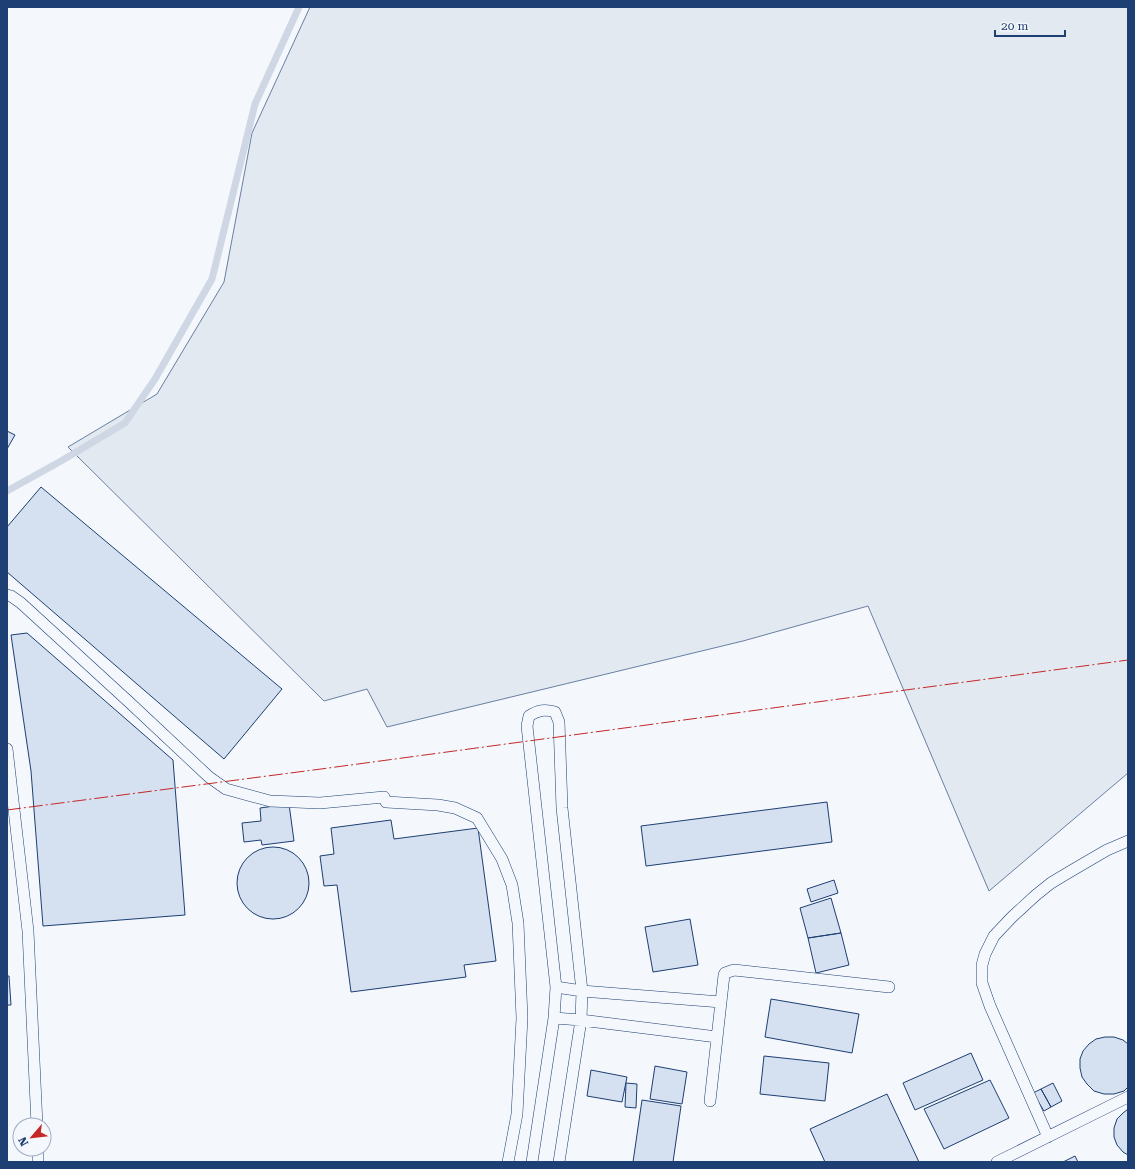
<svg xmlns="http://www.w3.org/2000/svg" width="1135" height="1169" viewBox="0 0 1135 1169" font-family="'Roboto Serif',serif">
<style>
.green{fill:#e3e9f0;stroke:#687fa3}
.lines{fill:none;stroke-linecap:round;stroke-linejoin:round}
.stream{stroke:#cfd7e4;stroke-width:7}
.building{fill:#d5e0f0;stroke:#1d3f73}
.lane-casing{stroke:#1d3f73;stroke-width:12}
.lane{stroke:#f4f7fb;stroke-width:11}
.power{stroke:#c62828;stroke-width:1;stroke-dasharray:14 3 2 3;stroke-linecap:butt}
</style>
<rect width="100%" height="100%" fill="#f4f7fb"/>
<path class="green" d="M310,7H1128V773L989,891L868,606L743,641L387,727L367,689L324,701L68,447L157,394L224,282L252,133Z"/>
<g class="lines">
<path class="stream" d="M7,491L61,461L125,423L155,379L212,279L255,104L299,7"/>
</g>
<path class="building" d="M7,431L15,435L7,449Z
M41,487L282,689L224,759L7,572V527Z
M27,633L173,760L185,915L43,926L31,771L11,635Z
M827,802L832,842L646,866L641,826Z
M289,804L294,841L262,845L261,840L244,842L242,823L261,821L260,808Z
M391,820L394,839L478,828L496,961L464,965L466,977L351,992L337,885L324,886L320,856L334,854L331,828Z
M237 883a36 36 0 1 1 72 0a36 36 0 1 1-72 0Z
M834,880L838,893L811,902L807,889Z
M831,898L841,933L808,938L800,908Z
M690,919L698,965L653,972L645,927Z
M841,933L849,965L816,973L808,938Z
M7,976H9L11,1005H7Z
M771,999L859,1014L852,1053L765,1037Z
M1105,1037H1114L1123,1040L1128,1044V1087L1124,1091L1114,1094H1104L1094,1091L1087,1084L1082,1077L1080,1068V1059L1083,1051L1089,1044L1096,1039Z
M971,1053L983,1080L915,1110L903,1083Z
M764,1056L829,1063L825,1101L760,1094Z
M655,1066L687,1072L682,1104L650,1099Z
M591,1070L627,1077L622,1102L587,1096Z
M990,1080L1009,1118L944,1149L924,1109Z
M626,1083L637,1084L636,1108L625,1107Z
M1053,1083L1062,1101L1051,1107L1041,1089Z
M1041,1089L1051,1107L1044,1111L1033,1093Z
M887,1094L919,1162H825L810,1129Z
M642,1100L681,1106L673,1162H633Z
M1128,1109V1155L1123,1152L1117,1145L1114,1137V1128L1117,1119L1123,1113Z
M1075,1156L1078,1162H1063Z"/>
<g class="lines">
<defs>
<path id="lane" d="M7,595L11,596L21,603L129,702L209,777L226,789L270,801L320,803L384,797L386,802L438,805L455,808L477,818L502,859L512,885L518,923L522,1018L517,1114L508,1162
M7,749L28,931L37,1125
M556,987L582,991L721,1002
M554,1018L581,1020L717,1037
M710,1101L724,975L725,973L734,970L889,987
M1048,1137L990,1006L982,983V965L985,954L994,936L1012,917L1036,895L1051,883L1071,871L1107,850L1128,841
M38,1149V1162
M532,1162L554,1018L556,987L527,726L529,716C538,710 545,709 555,712L559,722L562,808L582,991L581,1020L559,1162
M997,1162L1128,1097"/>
</defs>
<use href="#lane" class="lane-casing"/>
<use href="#lane" class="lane"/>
<path class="power" d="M7,810L321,769L1128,660"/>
</g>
<rect width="1135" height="1169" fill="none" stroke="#1d3f73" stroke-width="16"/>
<g transform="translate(32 1137) rotate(242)"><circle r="19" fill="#f4f7fb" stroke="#9eadc5"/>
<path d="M0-3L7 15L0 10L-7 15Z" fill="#c62828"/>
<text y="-6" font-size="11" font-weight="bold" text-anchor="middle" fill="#1d3f73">N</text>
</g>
<path d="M995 30v6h70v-6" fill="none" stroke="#1d3f73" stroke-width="2"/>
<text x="1001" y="30" font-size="12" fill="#1d3f73" stroke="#f4f7fb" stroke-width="3" paint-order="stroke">20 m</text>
</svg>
